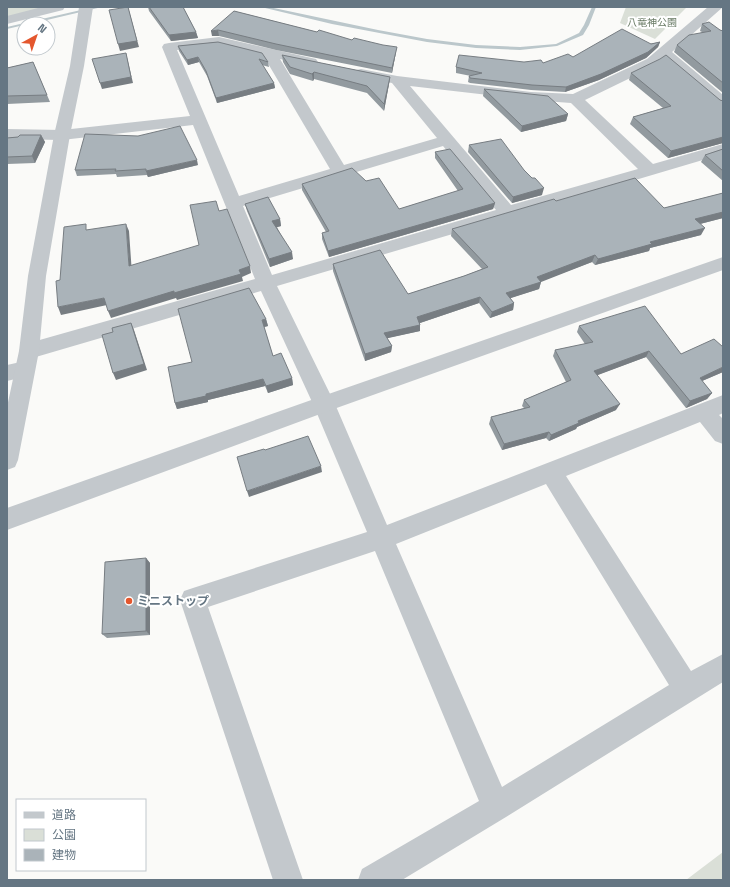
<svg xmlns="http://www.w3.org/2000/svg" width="730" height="887" viewBox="0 0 730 887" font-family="'Space Grotesk','Noto Sans JP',sans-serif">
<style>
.green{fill:#dadfd7}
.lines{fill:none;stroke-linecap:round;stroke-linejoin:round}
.stream{fill:#bbc7cb;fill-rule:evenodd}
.minor{fill:#c3c8cc;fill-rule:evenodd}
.tertiary{fill:#c3c8cc;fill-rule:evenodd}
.wall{fill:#929a9f}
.shaded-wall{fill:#777d82}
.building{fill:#aab3b9;stroke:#777d82}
.poi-dot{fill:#e4572e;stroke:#fff;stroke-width:1.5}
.labels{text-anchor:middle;stroke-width:4;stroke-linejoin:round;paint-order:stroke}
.far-park-label{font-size:10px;fill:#687a64;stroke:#fff}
.poi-label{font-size:12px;font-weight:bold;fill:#657683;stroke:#fff;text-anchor:start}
</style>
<rect width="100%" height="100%" fill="#fafaf8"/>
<path class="green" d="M7,7H58L7,20Z
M626,7H687L655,39L620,23Z
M723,852V880H686Z"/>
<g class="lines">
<path class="stream" d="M94,7H102L30,24H24V25L7,29V27Z
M261,7H269L378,30L427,39L476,45L520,47L556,44L579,33L584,25L592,7H596L589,25L583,35L557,46L520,50L476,48L427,42L332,24Z"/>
<path class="minor" d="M42,7H65L63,10L7,24V16Z
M708,7H723L672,52L723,95V108L718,106L663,60L657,65L585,100L653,164L723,144V154L277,286L335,404L387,525L723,395V413L719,415L723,419V444L715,441L700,422L566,476L691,671L723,654V682L506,817L402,880H358L362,869L479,801L375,551L208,607L303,880H273L180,600L184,591L193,588L367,532L313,404L261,291L29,359L22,357L19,351L22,345L29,343L255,279L193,125L62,140L7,139V129L62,130L190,116L162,47L164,44L169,43L219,37L316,59L318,62L316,65L311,66L280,59L344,165L437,138L392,83L356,76L354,73L356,70L361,69L397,76L531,92L573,94L647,59ZM219,45L263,55L330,169L239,196L177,50ZM410,86L531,100L571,103L638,169L511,205ZM443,146L496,210L272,275L243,206ZM546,484L669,685L502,787L396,544Z
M25,361L32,363L35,369L32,375L7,381V365Z"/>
<path class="tertiary" d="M79,7H93L84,66L70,135L46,276L39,351L18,460L15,467L7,470V407L19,351L28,276L54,135L70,66Z
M723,257V270L331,410L7,530V508L317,398Z"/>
</g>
<path class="wall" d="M148,7H183L196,32L198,38L171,41L149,11Z
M234,11L317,32L352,40L396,52L392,73L276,50L219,36H212Z
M702,24L723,31V93L674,52L677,45L702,32L700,31Z
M218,42L268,62L269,67L262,65L274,83L275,88L217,103L207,76L199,62L188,65L179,51L178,46Z
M660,42L658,47L646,58L599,80L565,92L531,90L470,83L468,82L469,76H471L456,73V67L524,62L543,63L573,57Z
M282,55L390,77L389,84L384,111L367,93L314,79L313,81L290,74L283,62Z
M33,62L50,102L7,104V68Z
M631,73L723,101V143L668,158L630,124L633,117L663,108L629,80Z
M484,89L568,114L566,121L521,132L483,96Z
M41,135L45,142L35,163L7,164V138L18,137Z
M469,145L524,170L542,195L512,203L468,152Z
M723,149V181L701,162L705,155Z
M435,152L495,203L493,209L329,257L322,239V233L326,232L302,190V184L399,209L458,191L435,158Z
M198,165L148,177L147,175L117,177L116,174L77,176L75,170Z
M723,193V218L700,224L701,235L650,248L649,251L595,265L592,262L541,281V282L539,289L510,298L514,303L513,310L490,318L479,303L420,323V331L387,338L392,346L391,352L365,361L333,271V264L408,294L464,276L482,269L451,236L452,229L556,201L664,208Z
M245,204L280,219L281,226L277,227L293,259L270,267L247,211Z
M266,319L268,326L264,327L273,356L292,378L293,385L268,393L265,386L208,400V402L177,409L175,403Z
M579,326L681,354L723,372L702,381L712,393L707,399L686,408L646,357L597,375L616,410L577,427L576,429L549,441L546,438L502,450L489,424L491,417L524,408L522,406L524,400L566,382L553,356L555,350L585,344L577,332Z
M146,558L150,563V635L107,638L102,634Z"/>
<path class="shaded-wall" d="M128,7L139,47L120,51L118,44Z
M218,30L219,36H212L211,31Z
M196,32L198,38L171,41L169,35Z
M660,42L658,47L646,58L599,80L565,92L566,87Z
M397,47L396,52L392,73V68Z
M126,53L133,83L102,89L100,83Z
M198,57L199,62L188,65L187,60Z
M314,72V79L313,81L312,74Z
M390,77L389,84L384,111V104Z
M274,83L275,88L217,103L216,98Z
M568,114L566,121L521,132L522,126Z
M41,135L45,142L35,163L32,156Z
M723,137V143L668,158L671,151Z
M197,160L198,165L148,177L146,171Z
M544,188L542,195L512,203L513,197Z
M495,203L493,209L329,257L328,251Z
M723,212V218L692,226L695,219Z
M280,219L281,226L274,228L272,221Z
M126,224L129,231L132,274L129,266Z
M705,228L701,235L650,248L649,251L595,265L598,259L650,242Z
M292,252L293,259L270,267L269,259Z
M595,255L592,262L536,284L537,277Z
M250,266L251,273L242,277L243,281L177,300L176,298L111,318L108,311Z
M541,282L539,289L505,300L506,293Z
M480,297L479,303L417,324V317Z
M104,298L107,305L61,315L58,307Z
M514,303L513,310L490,318L492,312Z
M266,319L268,326L264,327L262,320Z
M131,323L134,330L147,370L116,380L113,373Z
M420,325V331L384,339V333Z
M392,346L391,352L365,361V354Z
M649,351L646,357L590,378L594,371Z
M723,367V372L695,384L700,378Z
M292,378L293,385L268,393L266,386Z
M263,379L265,386L208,400V402L177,409L175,403L206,394Z
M712,393L707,399L686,408L690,401Z
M620,404L616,410L577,427L576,429L549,441L551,435L578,421Z
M549,432L546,438L502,450L504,444Z
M321,466L322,472L249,497L247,491Z
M146,558L150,563V635L146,631Z"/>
<path class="building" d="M128,7L137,41L118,44L109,10Z
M149,7H183L196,32L169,35Z
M234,11L317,32L319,30L352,40L354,38L383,45L397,47L392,68L276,44L218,30L211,31Z
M709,22L720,30L723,31V83L677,45L689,35L711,31L702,24Z
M622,29L651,44L660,42L648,52L601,74L566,87L532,85L470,78L469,76L482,73L456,67L459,55L524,62L541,60L543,63L568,54L573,57Z
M218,42L262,53L268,62L259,59L274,83L216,98L206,71L198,57L187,60L178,46Z
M126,53L131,77L100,83L92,59Z
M282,55L390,77L384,104L367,86L314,72L312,74L290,67Z
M666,55L720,100L723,101V137L671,151L633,117L671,106L631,73L660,59Z
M33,62L47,95L7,96V68Z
M484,89L548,96L568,114L522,126Z
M180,126L197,160L146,171V169L115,171L116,169L75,170L85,134L138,136Z
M20,135H41L32,156L7,157V138L18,137Z
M501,139L524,170L532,178H535L544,188L513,197L469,145Z
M450,149L495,203L328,251L322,233L329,231L302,184L352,168L366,181L379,178L399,209L463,189L435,152Z
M723,149V171L705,155Z
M635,178L664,208L723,193V212L695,219L705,228L650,242L652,244L598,259L595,255L537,277L541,282L506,293L514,303L492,312L480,297L417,317L420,325L384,333L392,346L365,354L333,264L380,250L408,294L464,276L488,267L452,229L554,199L556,201Z
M268,197L280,219L272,221L292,252L269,259L245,204Z
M216,201L219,211L227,209L250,266L239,270L241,274L174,293V291L108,311L104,298L58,307L56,281L60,280L64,227L86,224V230L126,224L129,266L199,245L190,205Z
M249,288L266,319L262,320L273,356L281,353L292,378L266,386L263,379L206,394V396L175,403L168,367L192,362L178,309Z
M645,306L681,354L714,339L723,347V367L700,378L712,393L690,401L649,351L594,371L620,404L578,421L579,423L551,435L549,432L504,444L491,417L530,407L524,400L571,380L555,350L593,342L579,326Z
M131,323L144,364L113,373L102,335L113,332L112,328Z
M308,436L321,466L247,491L237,457L264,449L265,450Z
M146,558V631L102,634L105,562Z"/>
<circle class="poi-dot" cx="129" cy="601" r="4"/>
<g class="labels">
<g class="far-park-label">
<text x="652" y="26">八竜神公園</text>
</g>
<g class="poi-label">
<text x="137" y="605">ミニストップ</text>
</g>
</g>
<rect width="730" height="887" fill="none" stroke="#657683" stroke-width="16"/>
<rect x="16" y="799" width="130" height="72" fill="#ffffff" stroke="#c1c8cd"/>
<rect x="24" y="812" width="20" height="6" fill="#c3c8cc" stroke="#c1c8cd"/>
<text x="52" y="819" font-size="12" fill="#657683">道路</text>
<rect x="24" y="829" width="20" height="12" fill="#dadfd7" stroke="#c1c8cd"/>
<text x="52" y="839" font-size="12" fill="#657683">公園</text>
<rect x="24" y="849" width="20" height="12" fill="#aab3b9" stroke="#c1c8cd"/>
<text x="52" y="859" font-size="12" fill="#657683">建物</text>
<g transform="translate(36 36) rotate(40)"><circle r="19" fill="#ffffff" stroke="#c1c8cd"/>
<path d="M0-3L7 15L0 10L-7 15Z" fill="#e4572e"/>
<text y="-6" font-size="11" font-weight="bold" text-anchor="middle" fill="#657683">N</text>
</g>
</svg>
